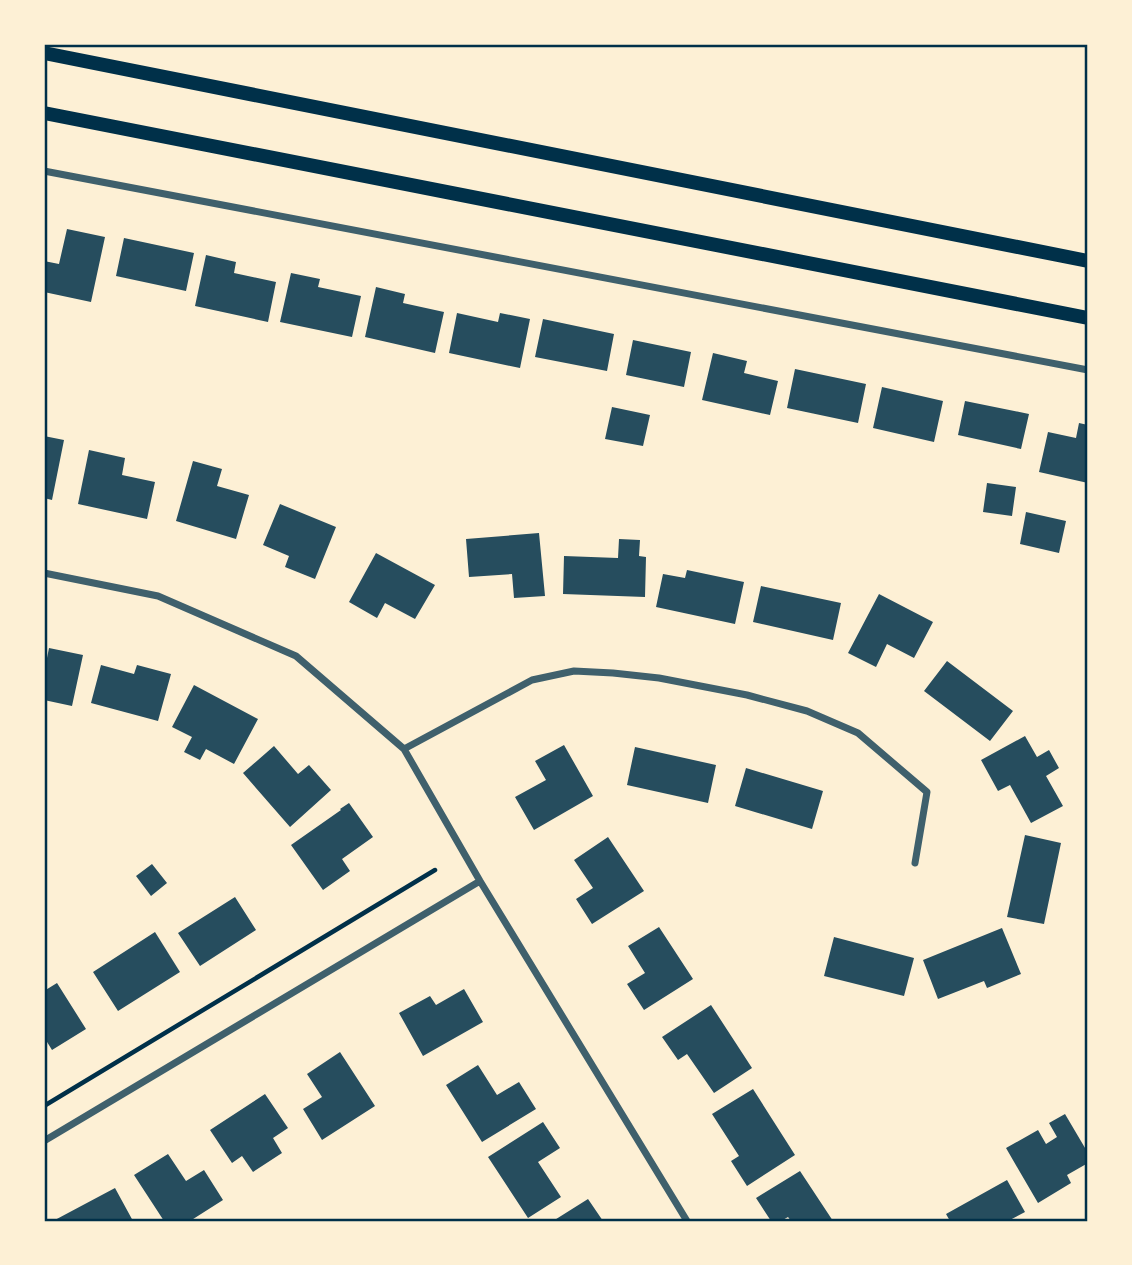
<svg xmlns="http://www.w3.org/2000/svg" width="1132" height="1265" viewBox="0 0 1132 1265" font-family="'Nunito Sans',sans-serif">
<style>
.building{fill:#264d5e}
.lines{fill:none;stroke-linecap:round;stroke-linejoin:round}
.path{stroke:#003049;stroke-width:4.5}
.minor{stroke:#3f606c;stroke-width:7}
.secondary{stroke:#003049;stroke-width:14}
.neatline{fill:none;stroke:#003049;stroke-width:2.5}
</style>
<rect width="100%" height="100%" fill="#fdf0d5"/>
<path class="building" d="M67,229L105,237L91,302L44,292V261L59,264Z
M124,238L194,253L186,291L116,276Z
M206,255L236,262L234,273L276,282L268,322L195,306Z
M291,273L320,279L318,287L361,296L352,337L280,322Z
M376,287L405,294L403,303L444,312L435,353L365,337Z
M457,313L498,322L500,313L530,319L520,368L449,353Z
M543,319L614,334L607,371L535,357Z
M633,340L691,352L684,387L626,375Z
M713,353L747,361L744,373L778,381L770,415L702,400Z
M795,369L866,384L858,423L787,408Z
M882,387L943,401L934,442L873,428Z
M965,401L1029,414L1021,449L958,435Z
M612,407L650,415L643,446L605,439Z
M1079,423L1088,425V483L1039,472L1048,432L1076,438Z
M44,436L64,440L52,500L44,498Z
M89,450L125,458L122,475L155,482L147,519L78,504Z
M193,461L222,469L217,486L249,495L236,539L176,521Z
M987,483L1016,487L1012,516L983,512Z
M280,504L336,527L315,579L285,567L289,556L263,545Z
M1026,512L1066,521L1059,553L1020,544Z
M539,533L545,596L514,598L512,574L469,577L466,539Z
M619,539L640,540L639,556L646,557L645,597L563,594L564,556L618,558Z
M376,553L435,585L415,619L385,603L377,618L349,602Z
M687,570L744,582L735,624L656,607L663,574L685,578Z
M761,586L841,603L833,640L753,622Z
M879,594L933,622L914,658L887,644L876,667L848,653Z
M49,648L83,655L72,706L44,700V662L46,663Z
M947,661L1013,711L990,741L924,691Z
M101,665L134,674L137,665L171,674L158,721L91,703Z
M194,685L258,719L234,764L206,749L200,760L184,752L192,737L172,727Z
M1025,736L1037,757L1049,750L1059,768L1046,776L1063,806L1031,823L1010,785L998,791L981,760Z
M564,745L593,796L534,830L515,797L546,780L535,761Z
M274,746L298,774L309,765L331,790L290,827L243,773Z
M635,747L716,765L708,803L627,785Z
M746,768L823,791L812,829L735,806Z
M349,803L373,837L342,859L350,871L323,890L291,845L341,810L340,809Z
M1025,835L1061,843L1044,924L1007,917Z
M608,837L644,891L592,924L576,899L593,888L574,860Z
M152,864L167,883L151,896L136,876Z
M235,897L256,930L200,966L178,933Z
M659,927L693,979L644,1010L627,984L645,973L628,946Z
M1002,928L1021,974L987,988L984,981L938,999L923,960Z
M155,932L180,972L118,1011L93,972Z
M834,937L914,958L904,996L824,976Z
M57,983L86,1029L52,1050L44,1037V991Z
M464,989L483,1022L423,1056L399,1013L430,996L436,1005Z
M711,1005L752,1068L714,1093L687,1054L678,1060L662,1037Z
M340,1052L375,1106L322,1140L303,1109L322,1097L307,1074Z
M478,1065L497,1095L519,1082L536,1109L482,1142L446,1085Z
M753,1089L795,1155L747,1186L731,1161L739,1156L712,1114Z
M265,1094L288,1128L273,1138L282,1153L253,1172L242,1156L232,1163L210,1130Z
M1065,1114L1088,1153V1163L1067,1175L1071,1183L1038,1203L1006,1148L1038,1130L1046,1144L1057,1137L1049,1123Z
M543,1122L560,1148L538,1162L561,1197L528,1218L488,1157Z
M168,1154L186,1181L204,1170L223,1200L190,1221H164L134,1175Z
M800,1171L833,1221H791L788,1217L781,1221H771L756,1198Z
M1007,1180L1025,1212L1008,1221H950L946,1214Z
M115,1188L133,1221H53Z
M588,1199L603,1221H553Z"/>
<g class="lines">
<path class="path" d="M44,1106L435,870"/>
<path class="minor" d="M44,171L1088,370
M44,573L158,596L296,656L404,749L480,881L687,1221
M404,749L532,680L574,671L613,673L659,678L747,695L807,711L858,733L927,792L915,863
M44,1141L480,881"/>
<path class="secondary" d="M44,53L1088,261
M44,113L1088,318"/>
</g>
<rect width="1132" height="1265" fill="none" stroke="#fdf0d5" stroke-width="91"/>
<rect x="46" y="46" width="1040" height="1174" class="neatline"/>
</svg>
